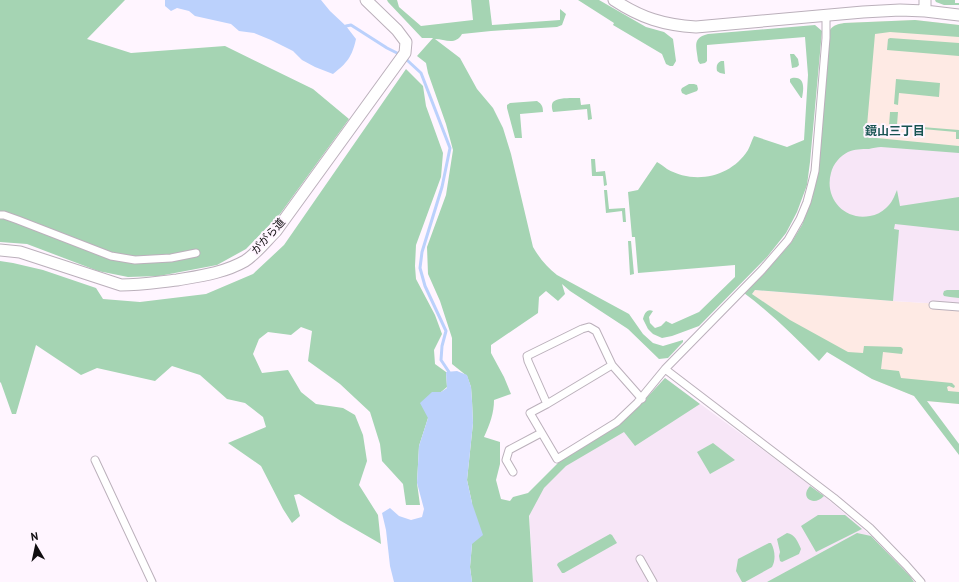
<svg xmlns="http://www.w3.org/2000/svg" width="959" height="582" viewBox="0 0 959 582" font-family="'PT Sans','Noto Sans JP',sans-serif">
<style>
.commercial{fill:#feeae4}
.built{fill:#f7e6f7}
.green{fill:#a5d4b3}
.water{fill:#bbd1fc}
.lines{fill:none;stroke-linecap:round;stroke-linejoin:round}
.stream{stroke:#bbd1fc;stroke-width:3}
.street-casing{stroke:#bbb0bb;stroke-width:9}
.secondary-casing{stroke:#bbb0bb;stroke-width:13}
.street{stroke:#fff;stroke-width:7}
.secondary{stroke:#fff;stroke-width:11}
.labels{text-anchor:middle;stroke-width:4;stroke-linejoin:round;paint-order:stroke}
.street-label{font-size:11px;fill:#100d10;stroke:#fff5ff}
.neighbourhood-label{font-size:12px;font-weight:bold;fill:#175351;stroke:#fff5ff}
</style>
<rect width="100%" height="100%" fill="#fff5ff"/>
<path class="commercial" d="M915,20L959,25V153L821,138L830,30L832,27L836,25L844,23Z
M755,290L893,301L959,305V404L927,401L872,379L752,294Z"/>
<path class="built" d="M821,138L959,152V305L893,301L755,290L791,243L812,199Z
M665,378L767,453L824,496L871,536L910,576L914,582H533L529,509L533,492L559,462L618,424Z"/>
<path class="green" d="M0,0H125L87,39L131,53L225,46L313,89L349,119L280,214L246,249L217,265L159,276L128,277L98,271L27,244L0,242Z
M387,0H397L399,7L421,26L473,20L471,0H489L492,25L560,20V9L566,14L562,25L557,27L491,31L462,34C455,46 445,39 435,39L460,58L477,89L493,108L503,128L511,154L533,247C540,259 547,267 557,275L629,314L643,334L653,343L663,346L683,340V342L668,358L659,359L628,329L570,291L562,284L565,294L558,301L546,291L539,297L538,313L491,345V353L504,377L511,394L494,400C494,413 490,424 484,437L500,442V464L496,480L501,499L510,501L513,497L528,493L559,462L618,424L640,405L665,378L700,404L635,446L624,432L566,466L544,488L529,516L533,582H472L470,567L472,544V503L467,480L473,423L472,401L471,387L467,376L452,364V338L440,301L428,274L427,247L446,195L453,150L446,124L428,73L426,63L417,56L433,38H422L388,2Z
M578,0H599L646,27L664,32L673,39L676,61L673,66H670L666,64L662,54L613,25L614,23Z
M935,0H955V3H959V5H944L936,2Z
M915,20L959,25V37L890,32L875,34L866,137L959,146V153L881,147C877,147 873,148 869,149C861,149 855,149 848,152C840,156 833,164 831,173C824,198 844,221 870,216C876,215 882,212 886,208C892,203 894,197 897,190L900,206L959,197V231L895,224L894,229L899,230L893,301L755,290L752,294L790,320L848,352L863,353L864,346L901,347L903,349L902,354L883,352L881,369L899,371L901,378L952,383L955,386L954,388L949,386L947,387L948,391L959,392V404L927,401L959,444V455L914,396L872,379L827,352L819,361C795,337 771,313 744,293L762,276L791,243L802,225L812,199L818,171L830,30C833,25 839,24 844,23Z
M815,25L822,31L810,162L807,185L797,212L786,233L767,257L699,326L672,336L662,338L653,334L648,329L643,319C644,314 647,308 653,311L649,317L650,323L655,328L661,326L666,321L672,324L699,312L736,276L735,277V265L638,273L635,237H632L628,192L638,190L657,162C661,164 664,167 667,169C695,185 731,177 748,150C750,146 752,140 754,136L787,147L804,140L808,75L805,37L707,45V61L705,63L700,64L698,61C697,48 691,38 708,34Z
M890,38L959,43V56L887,50L888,39Z
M790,54H794L798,59L799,65L797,67L792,68Z
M721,61H724L725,74L720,73L717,71C716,66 717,63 721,61Z
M406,69L423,86L426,106L443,153L441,177L416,245L415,266L416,279L435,315L442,334L434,350L435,364L446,372L447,387L441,392L428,418L419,446L417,483L420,505H406L403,484L382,461L380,444L370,412L340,384L308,361L312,331L301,327L291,335L268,332L259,339L253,354L262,373L288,370L301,392L316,404L343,408L355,415L363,435L367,461L359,485L378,515L381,544L341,521L299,494L294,495L300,516L292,523L283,509L261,466L228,443L266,427L263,417L245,403L227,399L200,375L172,366L155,381L97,368L81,375L36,345L16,414H12L1,383L0,382V261L13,263L43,270L96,288L103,299L140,302L206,294L253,274L284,245Z
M792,78C805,76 804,88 802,98H801L790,82V79Z
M896,79L940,83L939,97L899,93L898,105L894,104Z
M689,84H694L697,85L698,89L697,91L686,95L682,93L681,90L682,88Z
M580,98L581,105L590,104L592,119L588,120L587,109L553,112C552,109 551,105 553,102C557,97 574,98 580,98Z
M537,101C542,104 543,107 543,112L520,114L522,138H515L507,108V105L510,103Z
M890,112H898L897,125L959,130V139H956V132L889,126Z
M591,159H595L596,172L605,171L607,185L604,186L603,176H592Z
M604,190H607L609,209L625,208L626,222H623L622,211L606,213Z
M628,241H631L634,274L630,275Z
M947,290H959V298L950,297L944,296L943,294L944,291Z
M713,443L735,460L710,474L697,452Z
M810,486L824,496C814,507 799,498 810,486Z
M818,515H845L862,529L816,552L801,526Z
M787,533C795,534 798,542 801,549L799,554L782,562L780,561L779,556L780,552L777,539Z
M857,533L871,536L910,576L914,582H767Z
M610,534L612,535L617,543L564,573H562L557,565L558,563Z
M769,543H771C775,550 776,560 772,567L745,582H742L736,571L738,559Z"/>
<path class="water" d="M165,0H321L330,11L346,26L356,39C352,57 347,63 333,74L315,67L302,60L293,51L271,40L254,33L239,31L231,24L195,16L189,11L177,8L171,11L165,6Z
M457,371L467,375L471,387L472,401L473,423L467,480L472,503L483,535L472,544L470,567L472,582H394L390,566L386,530L382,513L390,508L399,516L411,520L422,517L424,509L417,483L419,446L428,418L420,403L432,392H441L447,388L446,372Z"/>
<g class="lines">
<path class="stream" d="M346,26L351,25L387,48L399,54L408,61L421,73L450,148L442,187L422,252L420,268L425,286L446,331L442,346L441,360L449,372V375"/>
<defs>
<path id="street" d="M0,215H4L18,220L111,256L135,260L171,258L196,253
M933,305L959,307
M612,365L547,404L530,413L557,459L617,422L637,403L665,369L762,270L788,240L800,219L807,202L811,187L815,171L826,38V16
M665,369L834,498L870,528L906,565L921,582
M547,404L528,361L527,356L582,329L589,327L596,331L612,365L642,399
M95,460L152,582
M513,472L506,460L509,450L541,433
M640,559L653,582"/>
<path id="secondary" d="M614,0C641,18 664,25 696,27L863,12L900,10L925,11L959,15
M925,0V11
M0,250L20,252L121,285C140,285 158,282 177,280C200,276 224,273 245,261C257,253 266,241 276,231L405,53L406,42L397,30L366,0"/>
</defs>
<use href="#street" class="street-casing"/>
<use href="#secondary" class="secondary-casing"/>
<use href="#street" class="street"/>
<use href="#secondary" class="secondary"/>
</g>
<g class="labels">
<g class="street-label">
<text transform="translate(268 236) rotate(-48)" y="4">ががら道</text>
</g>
<g class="neighbourhood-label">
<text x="895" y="135">鏡山三丁目</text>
</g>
</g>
<g transform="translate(36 546) rotate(351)" stroke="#fff5ff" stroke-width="3" paint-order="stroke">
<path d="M0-3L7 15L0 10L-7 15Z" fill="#100d10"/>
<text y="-6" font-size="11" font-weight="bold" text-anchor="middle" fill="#100d10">N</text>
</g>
</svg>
